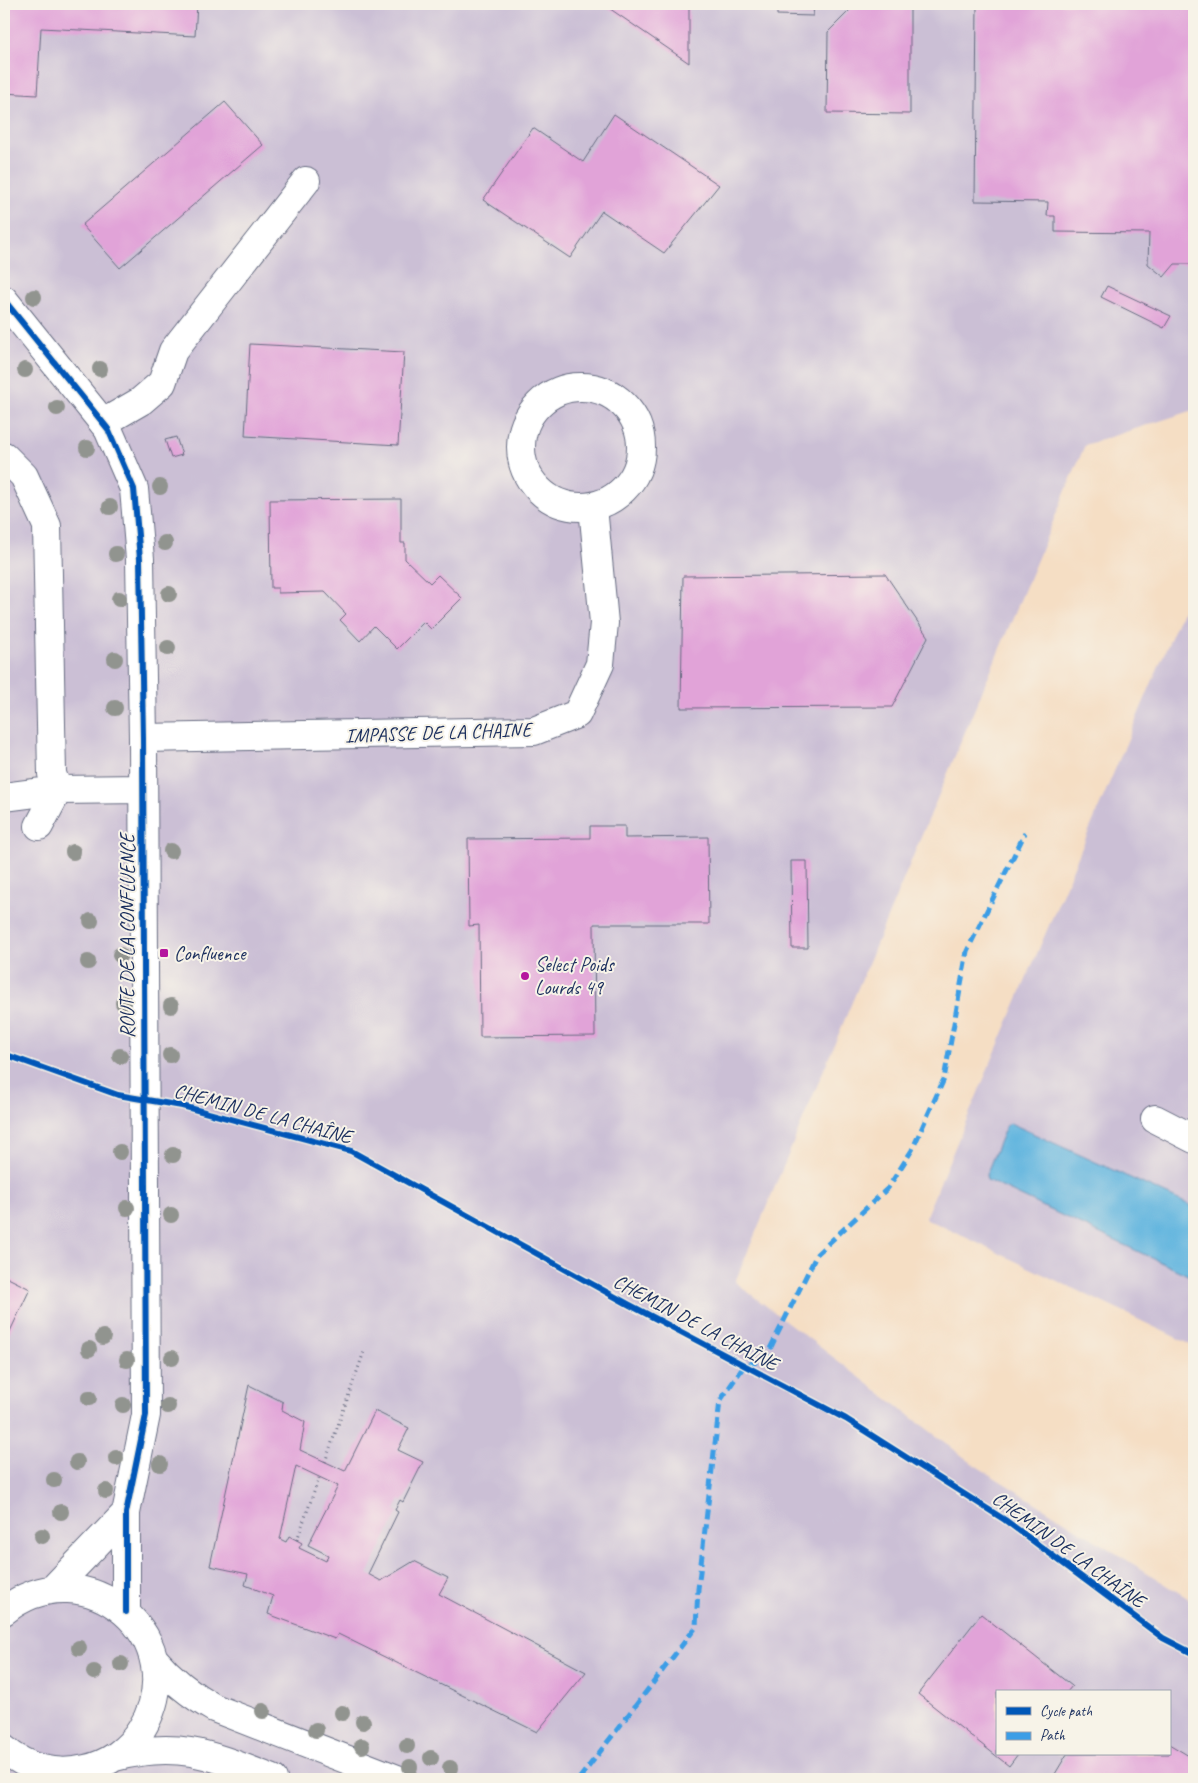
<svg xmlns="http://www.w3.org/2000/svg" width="1198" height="1783" viewBox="0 0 1198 1783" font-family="Caveat,sans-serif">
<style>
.industrial{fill:#cbbfd5;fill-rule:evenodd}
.water{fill:#63b6df;stroke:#3f729e}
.building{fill:#e1a3d8;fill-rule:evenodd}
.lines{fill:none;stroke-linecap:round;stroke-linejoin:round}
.minor-casing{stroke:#676c82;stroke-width:30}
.path{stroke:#676c82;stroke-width:3;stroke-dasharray:1 4;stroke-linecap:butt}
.minor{stroke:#fff;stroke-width:28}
.quiet{stroke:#3b9de6;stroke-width:5;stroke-dasharray:10 5;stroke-linecap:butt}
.cycleway-casing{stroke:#f7f3e8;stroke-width:9}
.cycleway{stroke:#0057b8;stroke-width:6}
.tree{fill:#91948f}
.poi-dot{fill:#b5179e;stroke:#f7f3e8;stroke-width:2}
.labels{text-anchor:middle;stroke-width:4;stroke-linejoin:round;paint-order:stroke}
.street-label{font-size:20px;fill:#1b2f5e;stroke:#f7f3e8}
.poi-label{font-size:20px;fill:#1b2f5e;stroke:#f7f3e8;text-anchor:start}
</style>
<rect width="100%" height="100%" fill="#f7f3e8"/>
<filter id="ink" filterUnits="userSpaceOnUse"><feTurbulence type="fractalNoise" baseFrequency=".02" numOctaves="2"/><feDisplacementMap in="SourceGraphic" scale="10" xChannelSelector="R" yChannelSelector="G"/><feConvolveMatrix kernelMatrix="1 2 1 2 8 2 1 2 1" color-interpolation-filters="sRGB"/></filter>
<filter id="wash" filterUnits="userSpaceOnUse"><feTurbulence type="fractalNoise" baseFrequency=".0096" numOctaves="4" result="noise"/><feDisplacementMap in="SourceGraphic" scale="20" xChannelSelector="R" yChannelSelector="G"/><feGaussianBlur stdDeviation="1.12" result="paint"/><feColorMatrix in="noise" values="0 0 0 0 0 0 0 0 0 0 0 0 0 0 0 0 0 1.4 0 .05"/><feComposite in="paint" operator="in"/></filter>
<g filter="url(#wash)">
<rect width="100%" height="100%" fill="#f5dec4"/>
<path class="industrial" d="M4,4H1194V410L1085,445L735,1282L973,1464L1194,1602V1779H4ZM997,1692H1169V1754H997Z
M1194,583V1346L925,1218Z"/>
<path class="water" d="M1010,1123L1194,1207V1278L987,1180L986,1175L1006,1126Z"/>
<g id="blocks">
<path class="building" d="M4,4H197L195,36L41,28L37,95L4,93Z
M603,4H689V63Z
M777,4H814L813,16L777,15Z
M849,4H910V114L827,113L828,32L849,11Z
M977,4H1194V264H1175L1164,277L1148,264L1149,233L1055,232V216H1047L1048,202L975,201Z
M225,102L263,145L120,268L82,225Z
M614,114L719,185L664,253L602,211L570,258L483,200L533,128L583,162Z
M1107,286L1171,316L1164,328L1101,297Z
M250,344L404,352L398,445L245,436Z
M176,437L182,455L171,458L165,440Z
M401,499V543H405V559L430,583L438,575L462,598L431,629L424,622L397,649L374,626L360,641L340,620L346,614L325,592L278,593V588H271L270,500Z
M885,574L928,637L892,707L681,708L683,576Z
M590,826H625V838L708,837L709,924H594L595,1036L480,1037L479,925L469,926L468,839L590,838Z
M791,861H807L808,948H792Z
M4,1276L30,1289L4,1344Z
M249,1385L283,1402L282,1410L305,1422L300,1450L345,1471L375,1411L409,1428L398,1450L423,1462L403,1502L400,1500L395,1510L398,1512L368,1574L381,1581L414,1561L448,1578L439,1594L586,1672L537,1732L338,1634L335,1639L268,1614L273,1596L245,1585L248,1574L210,1566ZM296,1466L338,1486L308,1545L328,1555L326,1561L299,1548L302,1543L289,1536L286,1542L280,1539Z
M981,1614L1072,1686L1067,1692H997V1754H1018L1009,1766L918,1694Z
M1169,1744L1194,1759V1773L1190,1779H1052L1067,1754H1169Z"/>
</g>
</g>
<g filter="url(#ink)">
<use href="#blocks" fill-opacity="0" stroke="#676c82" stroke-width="1"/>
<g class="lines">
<defs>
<path id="minor" d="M4,300L108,429L134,489L140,559L143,738L146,1415L126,1513V1612
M521 447a60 60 0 1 1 120 0a60 60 0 1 1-120 0Z
M103,423L141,401L162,383L173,351L306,181
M4,456L24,476L47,526L52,774L58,790L4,797
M143,738L534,731L577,714L600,664L604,623L593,507
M39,826L58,790L143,789
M1155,1119L1194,1139
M53,1589L126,1513
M4,1611C86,1545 197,1640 141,1730C129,1750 108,1764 86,1769C57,1776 27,1769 4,1749
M154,1659C171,1679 191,1695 214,1708L397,1779
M115,1757C180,1740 213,1756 273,1779"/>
</defs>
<use href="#minor" class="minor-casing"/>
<path class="path" d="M325,1462L365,1349
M297,1540L319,1478"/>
<use href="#minor" class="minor"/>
<path class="quiet" d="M579,1779L696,1627L698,1589L720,1401L744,1366L765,1359L817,1254L888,1188L912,1150L944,1079L967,951L1025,833"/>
<defs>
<path id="cycleway" d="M4,300L108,429L134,489L140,559L143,738L146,1415L126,1513V1612
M4,1054L118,1095L182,1106L351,1151L628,1304L846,1419L1005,1520L1163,1638L1194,1654"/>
</defs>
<use href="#cycleway" class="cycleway-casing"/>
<use href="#cycleway" class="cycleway"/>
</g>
<g class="tree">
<circle cx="34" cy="297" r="8"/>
<circle cx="100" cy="369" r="8"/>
<circle cx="25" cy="370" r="8"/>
<circle cx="57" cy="408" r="8"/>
<circle cx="87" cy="448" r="8"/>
<circle cx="160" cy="487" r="8"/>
<circle cx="110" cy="507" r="8"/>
<circle cx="165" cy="543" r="8"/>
<circle cx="116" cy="554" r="8"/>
<circle cx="169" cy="594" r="8"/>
<circle cx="119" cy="599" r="8"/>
<circle cx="168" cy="648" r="8"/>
<circle cx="115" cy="659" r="8"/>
<circle cx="115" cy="708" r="8"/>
<circle cx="171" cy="851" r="8"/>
<circle cx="73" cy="852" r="8"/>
<circle cx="91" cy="921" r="8"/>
<circle cx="120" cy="955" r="8"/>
<circle cx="88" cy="962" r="8"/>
<circle cx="123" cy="1003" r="8"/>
<circle cx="171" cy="1006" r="8"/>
<circle cx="170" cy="1055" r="8"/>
<circle cx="120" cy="1056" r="8"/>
<circle cx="120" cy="1152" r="8"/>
<circle cx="173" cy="1155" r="8"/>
<circle cx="127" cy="1208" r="8"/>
<circle cx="171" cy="1215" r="8"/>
<circle cx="103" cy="1337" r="8"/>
<circle cx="89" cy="1349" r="8"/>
<circle cx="172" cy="1358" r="8"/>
<circle cx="127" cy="1360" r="8"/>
<circle cx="89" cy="1398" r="8"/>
<circle cx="123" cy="1405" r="8"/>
<circle cx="168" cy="1406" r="8"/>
<circle cx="116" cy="1458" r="8"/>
<circle cx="77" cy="1462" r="8"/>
<circle cx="160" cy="1464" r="8"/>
<circle cx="54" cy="1480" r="8"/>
<circle cx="106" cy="1491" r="8"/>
<circle cx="61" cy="1512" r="8"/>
<circle cx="42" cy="1536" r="8"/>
<circle cx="79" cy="1648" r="8"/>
<circle cx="121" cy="1664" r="8"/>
<circle cx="94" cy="1672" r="8"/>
<circle cx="263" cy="1711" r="8"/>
<circle cx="342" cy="1713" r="8"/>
<circle cx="363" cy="1722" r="8"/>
<circle cx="316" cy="1730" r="8"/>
<circle cx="362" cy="1746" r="8"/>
<circle cx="407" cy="1746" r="8"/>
<circle cx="431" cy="1758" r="8"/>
<circle cx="410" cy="1767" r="8"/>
<circle cx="450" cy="1768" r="8"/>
</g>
</g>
<g class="poi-dot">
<rect x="159" y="948" width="10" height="10" rx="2.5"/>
<circle cx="525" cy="976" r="5"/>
</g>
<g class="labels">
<g class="street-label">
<text transform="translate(438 732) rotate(-2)" y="7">IMPASSE DE LA CHAINE</text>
<text transform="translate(127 936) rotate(-90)" y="7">ROUTE DE LA CONFLUENCE</text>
<text transform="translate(263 1113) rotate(15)" y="7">CHEMIN DE LA CHAÎNE</text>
<text transform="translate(696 1322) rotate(28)" y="7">CHEMIN DE LA CHAÎNE</text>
<text transform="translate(1069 1549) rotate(36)" y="7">CHEMIN DE LA CHAÎNE</text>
</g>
<g class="poi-label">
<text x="174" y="960">Confluence</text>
<text x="535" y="971">Select Poids<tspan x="535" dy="23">Lourds 49</tspan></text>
</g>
</g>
<rect width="1198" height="1783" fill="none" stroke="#f7f3e8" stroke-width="20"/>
<rect x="996" y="1690" width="175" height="65" fill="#f7f3e8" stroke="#9fa5b1"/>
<rect x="1006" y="1707" width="25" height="8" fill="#0057b8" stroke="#9fa5b1"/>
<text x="1040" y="1716" font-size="15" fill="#1b2f5e">Cycle path</text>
<rect x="1006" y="1732" width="25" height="8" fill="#3b9de6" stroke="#9fa5b1"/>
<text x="1040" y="1740" font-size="15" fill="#1b2f5e">Path</text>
</svg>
